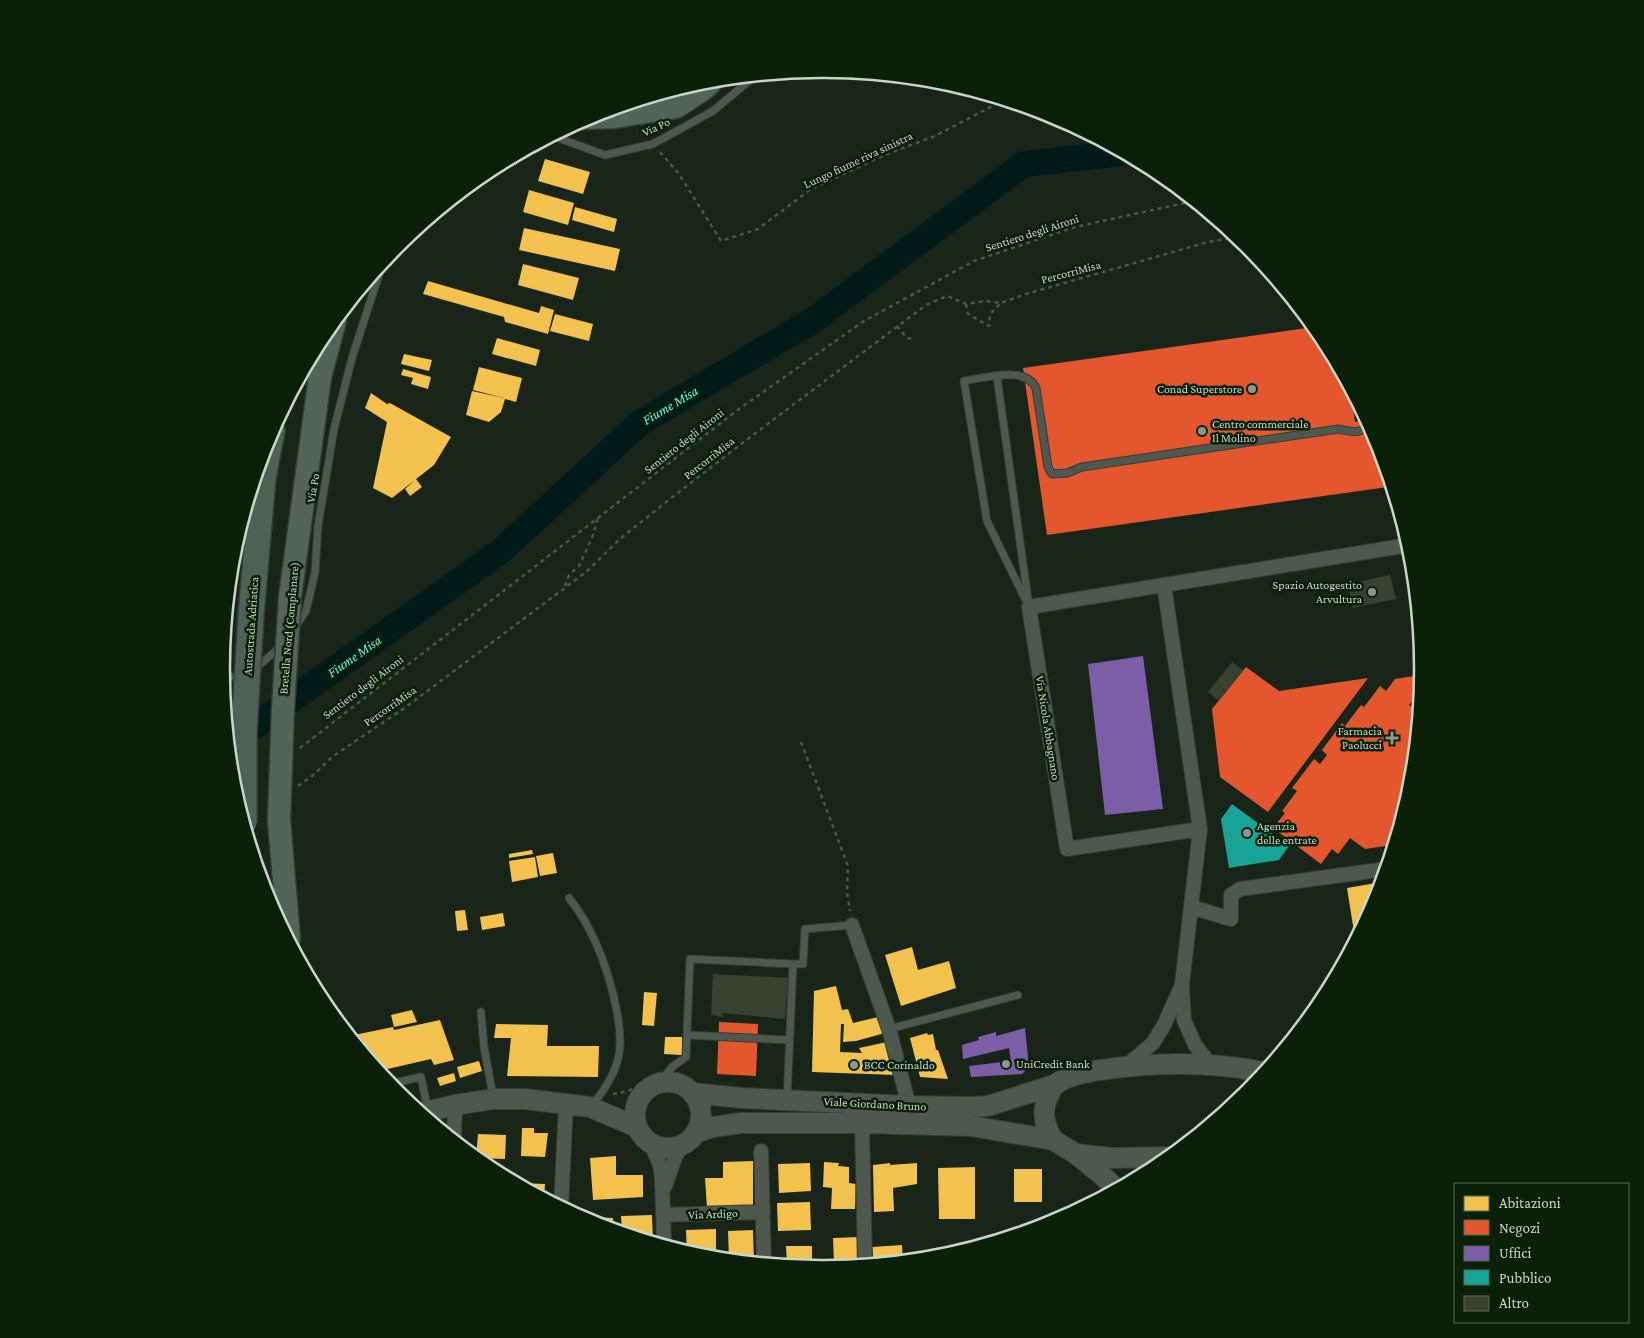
<svg xmlns="http://www.w3.org/2000/svg" width="1644" height="1338" viewBox="0 0 1644 1338" font-family="'Crimson Pro',serif">
<style>
.homes{fill:#f2c14e}
.shops{fill:#e4572e}
.offices{fill:#7b5ea7}
.public{fill:#17a398}
.lines{fill:none;stroke-linecap:round;stroke-linejoin:round}
.river{stroke:#021a18;stroke-width:26}
.building{fill:#394131}
.lane-casing{stroke:#343d34;stroke-width:9}
.street-casing{stroke:#343d34;stroke-width:16}
.secondary-casing{stroke:#343d34;stroke-width:22}
.primary-casing{stroke:#343d34;stroke-width:25}
.highway-casing{stroke:#343d34;stroke-width:28}
.path{stroke:#4d554c;stroke-width:2.5;stroke-dasharray:4 4;stroke-linecap:butt}
.lane{stroke:#4f584e;stroke-width:7}
.street{stroke:#4f584e;stroke-width:14}
.secondary{stroke:#4f584e;stroke-width:20}
.primary{stroke:#556459;stroke-width:22}
.highway{stroke:#4f6155;stroke-width:25}
.primary-bridge-casing{stroke:#343d34;stroke-width:25;stroke-linecap:butt}
.highway-bridge-casing{stroke:#343d34;stroke-width:28;stroke-linecap:butt}
.primary-bridge{stroke:#556459;stroke-width:22}
.highway-bridge{stroke:#4f6155;stroke-width:25}
.poi-dot{fill:#8b988a;stroke:#0b2009;stroke-width:2}
.labels{text-anchor:middle;stroke-width:5;stroke-linejoin:round;paint-order:stroke}
.street-label{font-size:12px;fill:#c9d6c7;stroke:#0b2009}
.poi-label{font-size:12px;fill:#c9d6c7;stroke:#0b2009;text-anchor:start}
.water-label{font-size:14px;font-style:italic;fill:#68ede6;stroke:#0b2009}
.rim{fill:none;stroke:#c9d6c7;stroke-width:2.5}
</style>
<rect width="100%" height="100%" fill="#192518"/>
<path class="homes" d="M545,159L590,172L583,194L538,181Z
M529,190L574,203L568,225L523,212Z
M575,207L617,219L614,232L572,220Z
M524,228L620,249L615,271L519,250Z
M523,264L579,278L573,300L518,285Z
M428,281L539,313L541,306L554,310L548,334L505,322L504,317L423,294Z
M555,314L593,324L589,341L550,331Z
M497,338L540,350L536,366L492,354Z
M404,354L432,360L429,371L401,364Z
M479,367L522,378L516,402L505,399L501,412L489,422L466,415L472,391L504,398L473,390Z
M403,369L431,377L428,389L411,384L413,378L401,375Z
M371,393L387,404L390,403L451,437L434,465L392,498L373,488L387,422L365,408Z
M416,479L422,487L410,496L405,489Z
M532,850L533,854L509,858V854Z
M553,853L557,873L540,876L536,856Z
M535,857L538,877L512,882L509,861Z
M1376,883L1378,894L1376,899L1355,938L1347,888Z
M465,910L468,930L457,931L455,911Z
M503,913L505,926L482,930L480,917Z
M912,947L918,970L949,961L956,988L901,1006L885,955Z
M836,986L842,1010L848,1009L853,1023L878,1017L885,1033L856,1041L843,1042L844,1024H841L840,1052L862,1053L859,1048L887,1042L896,1075L812,1072L814,991Z
M644,992L657,993L654,1026L642,1025Z
M412,1010L417,1022L394,1027L391,1015Z
M440,1020L454,1060L434,1065L431,1059L379,1071L349,1035L354,1033V1035L393,1027L394,1030Z
M496,1024L548,1025L547,1046H599L598,1077L507,1076L511,1038H494Z
M927,1033L928,1035L933,1034L936,1050H938L948,1079L920,1077L910,1038Z
M665,1037H682V1055L664,1054Z
M479,1061L482,1071L460,1078L457,1067Z
M454,1073L456,1081L440,1086L437,1078Z
M522,1128H534V1133H548L545,1157L521,1156Z
M478,1134L506,1135L505,1159L476,1158Z
M616,1156V1175H643V1197L593,1200L590,1158Z
M753,1161V1205L707,1208L705,1178H723V1162Z
M824,1162L839,1163L838,1166L849,1167V1183L856,1184L855,1209H831L832,1188L823,1187Z
M810,1163L811,1191L779,1193L778,1164Z
M890,1163V1165L917,1163V1184L893,1188L894,1211L874,1212L873,1165Z
M975,1167V1219H939L938,1168Z
M1014,1169H1042V1202H1014Z
M520,1183L545,1184L544,1198L520,1185Z
M810,1202L811,1230L778,1231L777,1203Z
M652,1215L653,1242L622,1232L621,1216Z
M579,1216L613,1218V1230L592,1223Z
M716,1229V1259L705,1258L687,1252L686,1230Z
M753,1230L754,1263L729,1260L728,1231Z
M859,1237V1263H834L833,1238Z
M902,1245L903,1261L874,1264L872,1247Z
M786,1246H812V1268L787,1266Z"/>
<path class="shops" d="M1314,327L1321,336L1350,389L1355,422L1366,420L1377,440L1386,470L1388,487L1047,535L1023,368Z
M1246,667L1279,691L1368,678L1268,812L1220,777L1212,709Z
M1414,676L1416,696L1409,705L1417,711L1412,718L1417,722L1414,740V751L1408,759L1413,762L1411,786L1393,845L1365,849L1350,838L1338,854L1332,849L1321,864L1273,828L1285,813L1282,811L1297,791L1292,788L1314,759L1320,764L1327,755L1322,750L1342,723L1345,726L1361,705L1364,707L1380,686L1386,691L1395,679Z
M719,1022L758,1024L756,1076L717,1074Z"/>
<path class="offices" d="M1143,656L1163,809L1105,815L1088,664Z
M1025,1028L1029,1067L1022,1074L971,1077L969,1066L1011,1061L1009,1048L963,1059L962,1045L979,1040L978,1037L996,1032V1036Z"/>
<path class="public" d="M1232,804L1289,846L1279,860L1229,868L1221,819Z"/>
<g class="lines">
<path class="river" d="M229,744L501,551L641,422L812,321L1024,164L1123,153"/>
</g>
<path class="building" d="M1390,575L1396,599L1353,608L1348,584Z
M1232,662L1243,670L1219,701L1208,692Z
M713,974L788,978L785,1019L723,1013V1017L711,1015Z"/>
<g class="lines">
<defs>
<path id="lane" d="M553,136L605,155L653,144L713,111L756,75
M997,377L1028,599
M1029,607L987,521L964,381C984,378 1025,365 1036,388L1048,467L1052,474L1067,473L1082,467L1338,429C1349,431 1361,435 1369,425
M295,627L306,611L315,573L318,526L334,429L352,358L383,262
M254,670L281,646
M223,677H242
M569,898C576,907 583,917 588,927C605,958 628,1028 617,1063C612,1079 603,1092 592,1105
M793,964H803L805,929L852,925
M481,1012L484,1047L493,1096
M889,1029L1018,995
M687,1035L789,1040
M660,1083L672,1067L686,1057L690,959L793,964L787,1099
M389,1084L421,1077L428,1111"/>
<path id="street" d="M1164,585L1200,829
M1191,907L1231,919V895L1240,889L1386,869
M852,925L889,1029L909,1106
M1211,1065L1195,1045L1184,1020L1182,984L1200,829L1067,849L1029,607L1409,545
M1126,1066L1153,1043L1164,1025L1181,987
M862,1123L865,1265
M454,1140L455,1105
M650,1142L660,1165L662,1178L664,1245
M761,1151L764,1264
M665,1186L676,1155L684,1143
M561,1207L566,1104
M663,1215L763,1212"/>
<path id="secondary" d="M635 1115a33 33 0 1 1 66 0a33 33 0 1 1-66 0Z
M692,1093L742,1098L909,1106L971,1107L988,1106L1054,1085
M421,1113L455,1105L493,1099H525L590,1107L637,1127
M695,1133L713,1127L741,1123H862L971,1126L1053,1140L1076,1154L1112,1158L1168,1157
M1053,1140C1044,1125 1040,1110 1050,1093C1051,1090 1053,1086 1056,1084C1068,1075 1085,1073 1100,1070C1154,1062 1209,1061 1264,1072
M1076,1154L1103,1176L1116,1189"/>
<path id="primary" d="M586,118L615,117L676,107L705,88L714,79
M290,597L320,377L335,321
M279,820L289,939"/>
<path id="highway" d="M251,615L263,478L272,431"/>
</defs>
<use href="#lane" class="lane-casing"/>
<use href="#street" class="street-casing"/>
<use href="#secondary" class="secondary-casing"/>
<use href="#primary" class="primary-casing"/>
<use href="#highway" class="highway-casing"/>
<path class="path" d="M660,152L679,174L721,241L758,229L811,189L887,154L935,136L1004,100
M966,304L968,314L989,326L990,314L1001,303
M897,326L907,338L913,339
M565,586L569,575L579,566L592,538L598,518
M801,742L848,866L847,892L850,911
M300,748L739,409L864,321L974,261L1075,227L1194,201
M298,786L312,776L332,757L406,707L586,572L620,539L661,506L745,441L926,305L947,296L966,304L986,301L1001,303L1026,294L1208,242L1237,237
M613,1094L628,1091L645,1082L649,1087"/>
<use href="#lane" class="lane"/>
<use href="#street" class="street"/>
<use href="#secondary" class="secondary"/>
<use href="#primary" class="primary"/>
<use href="#highway" class="highway"/>
<defs>
<path id="primary-bridge" d="M279,820L283,709L290,597"/>
<path id="highway-bridge" d="M244,823V732L251,615"/>
</defs>
<use href="#primary-bridge" class="primary-bridge-casing"/>
<use href="#highway-bridge" class="highway-bridge-casing"/>
<use href="#primary-bridge" class="primary-bridge"/>
<use href="#highway-bridge" class="highway-bridge"/>
</g>
<g class="poi-dot">
<circle cx="1252" cy="389" r="5"/>
<circle cx="1202" cy="431" r="5"/>
<circle cx="1372" cy="592" r="5"/>
<path d="M1389.5 730.5h5v5h5v5h-5v5h-5v-5h-5v-5h5z"/>
<circle cx="1247" cy="833" r="5"/>
<circle cx="1006" cy="1064" r="5"/>
<circle cx="854" cy="1065" r="5"/>
</g>
<g class="labels">
<g class="street-label">
<text transform="translate(656 127) rotate(-25)" y="4">Via Po</text>
<text transform="translate(858 160) rotate(-25)" y="4">Lungo fiume riva sinistra</text>
<text transform="translate(1032 233) rotate(-18)" y="4">Sentiero degli Aironi</text>
<text transform="translate(1071 272) rotate(-15)" y="4">PercorriMisa</text>
<text transform="translate(684 441) rotate(-38)" y="4">Sentiero degli Aironi</text>
<text transform="translate(709 458) rotate(-38)" y="4">PercorriMisa</text>
<text transform="translate(313 488) rotate(-80)" y="4">Via Po</text>
<text transform="translate(251 626) rotate(-86)" y="4">Autostrada Adriatica</text>
<text transform="translate(289 628) rotate(-85)" y="4">Bretella Nord (Complanare)</text>
<text transform="translate(363 687) rotate(-37)" y="4">Sentiero degli Aironi</text>
<text transform="translate(390 706) rotate(-35)" y="4">PercorriMisa</text>
<text transform="translate(1048 728) rotate(81)" y="4">Via Nicola Abbagnano</text>
<text transform="translate(875 1104) rotate(3)" y="4">Viale Giordano Bruno</text>
<text transform="translate(713 1214) rotate(-2)" y="4">Via Ardigo</text>
</g>
<g class="poi-label">
<text x="1242" y="393" text-anchor="end">Conad Superstore</text>
<text x="1212" y="428">Centro commerciale<tspan x="1212" dy="14">Il Molino</tspan></text>
<text x="1362" y="589" text-anchor="end">Spazio Autogestito<tspan x="1362" dy="14">Arvultura</tspan></text>
<text x="1382" y="735" text-anchor="end">Farmacia<tspan x="1382" dy="14">Paolucci</tspan></text>
<text x="1257" y="830">Agenzia<tspan x="1257" dy="14">delle entrate</tspan></text>
<text x="1016" y="1068">UniCredit Bank</text>
<text x="864" y="1069">BCC Corinaldo</text>
</g>
<g class="water-label">
<text transform="translate(670 405) rotate(-31)" y="5">Fiume Misa</text>
<text transform="translate(354 656) rotate(-35)" y="5">Fiume Misa</text>
</g>
</g>
<path d="M0 0H1644V1338H0ZM821 78H823A591 591 0 0 1 1414 669V669A591 591 0 0 1 823 1260H821A591 591 0 0 1 230 669V669A591 591 0 0 1 821 78Z" fill="#0b2009" fill-rule="evenodd"/>
<path class="rim" d="M821 78H823A591 591 0 0 1 1414 669V669A591 591 0 0 1 823 1260H821A591 591 0 0 1 230 669V669A591 591 0 0 1 821 78Z"/>
<rect x="1454" y="1183" width="175" height="140" fill="#0b2009" stroke="#576955"/>
<rect x="1464" y="1196" width="25" height="15" fill="#f2c14e" stroke="#576955"/>
<text x="1499" y="1208" font-size="15" fill="#c9d6c7">Abitazioni</text>
<rect x="1464" y="1220" width="25" height="15" fill="#e4572e" stroke="#576955"/>
<text x="1499" y="1233" font-size="15" fill="#c9d6c7">Negozi</text>
<rect x="1464" y="1246" width="25" height="15" fill="#7b5ea7" stroke="#576955"/>
<text x="1499" y="1258" font-size="15" fill="#c9d6c7">Uffici</text>
<rect x="1464" y="1270" width="25" height="15" fill="#17a398" stroke="#576955"/>
<text x="1499" y="1283" font-size="15" fill="#c9d6c7">Pubblico</text>
<rect x="1464" y="1296" width="25" height="15" fill="#394131" stroke="#576955"/>
<text x="1499" y="1308" font-size="15" fill="#c9d6c7">Altro</text>
</svg>
